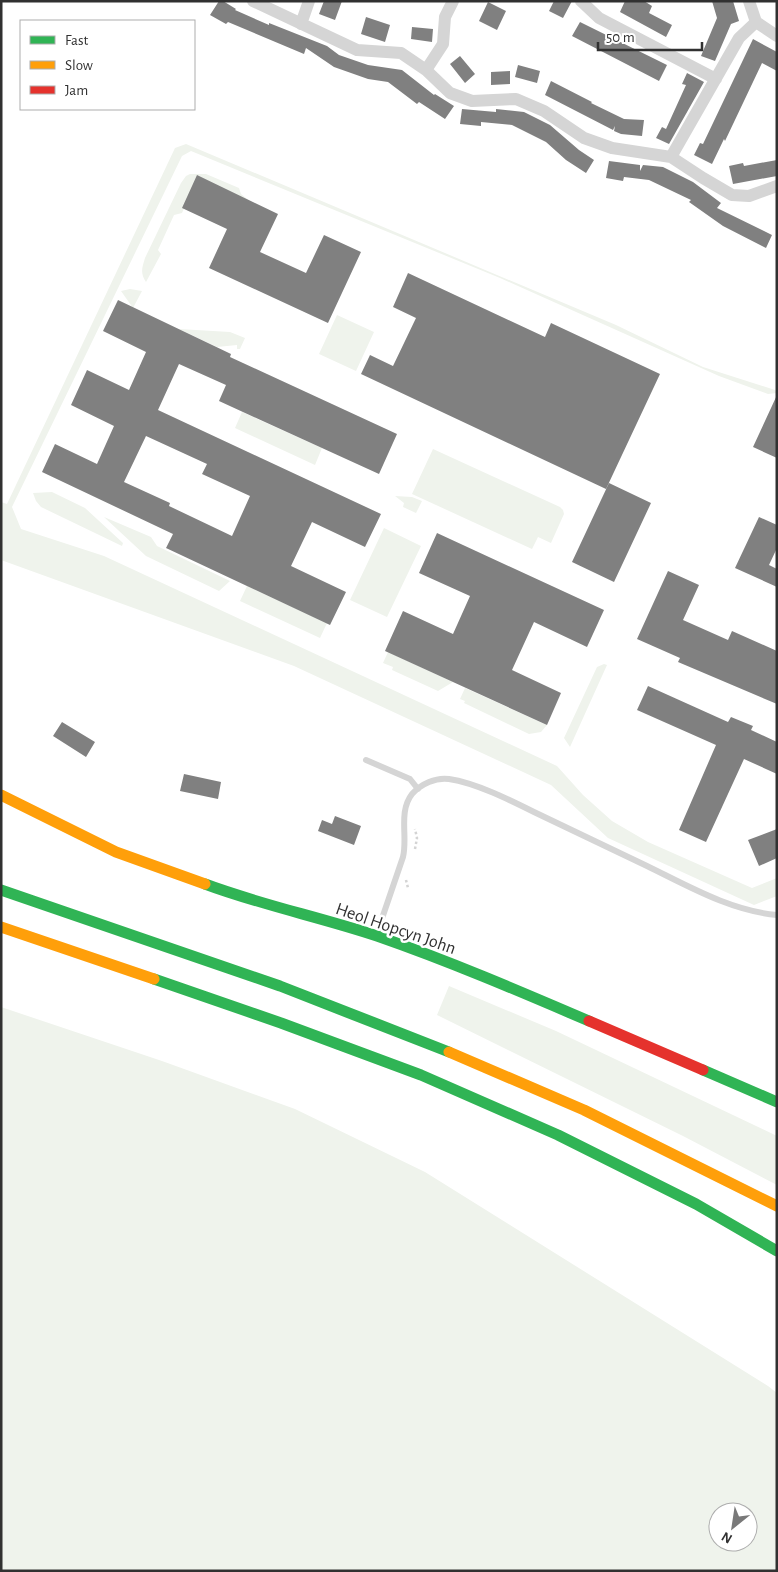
<svg xmlns="http://www.w3.org/2000/svg" width="778" height="1572" viewBox="0 0 778 1572" font-family="'Alegreya Sans',sans-serif">
<style>
.green{fill:#eff3ec;fill-rule:evenodd}
.building{fill:#808080;fill-rule:evenodd}
.lines{fill:none;stroke-linecap:round;stroke-linejoin:round}
.path{stroke:#d4d4d4;stroke-width:2.5;stroke-dasharray:2.5 2.5;stroke-linecap:butt}
.lane{stroke:#d5d5d5;stroke-width:6}
.street{stroke:#d5d5d5;stroke-width:12}
.fast{stroke:#30b455;stroke-width:11}
.slow{stroke:#ff9f0a;stroke-width:11}
.jam{stroke:#e5322d;stroke-width:11}
.labels{text-anchor:middle;stroke-width:5;stroke-linejoin:round;paint-order:stroke}
.street-label{font-size:18px;fill:#313131;stroke:#fff}
</style>
<rect width="100%" height="100%" fill="#fff"/>
<path class="green" d="M186,144L616,325L703,367L775,390L777,393L768,394L719,376L500,278L191,151L182,156L12,507L21,529L104,556L557,766L583,795L612,821L648,842L752,888L777,878V896L754,905L608,838L551,785L294,666L1,560V502L7,504L175,148Z
M190,174H206L239,188L241,194L258,208L197,180L182,213L174,215L158,250L161,254L146,282C140,273 142,268 145,258L181,183L186,176Z
M130,289L142,291L133,308L121,291Z
M337,315L374,332L356,371L319,354Z
M179,329L230,332L245,338L240,349H237V345L217,347Z
M242,412L322,448L315,465L235,428Z
M433,449L560,507L563,510L564,514L551,543L538,537L532,549L412,494Z
M52,492L85,508L123,543L122,546L41,507L36,501L33,493Z
M395,496L412,497L422,501L416,513L403,507L404,503Z
M104,517L151,537L157,546L230,581L219,591L146,556Z
M384,528L421,546L387,617L350,600Z
M247,586L327,623L320,638L240,601Z
M388,652L453,682L438,691L392,670L393,667L383,663Z
M604,664L607,665L570,747L564,738L597,667Z
M465,688L547,725L541,732L529,734L464,703L465,701L460,699Z
M449,986L556,1031L777,1136V1185L683,1136L437,1015Z
M1,1007L162,1061L295,1109L425,1172L768,1386L777,1393V1571H1ZM718,1512H748V1542H718Z"/>
<path class="building" d="M219,1H223L236,9L235,10L269,25V23L327,46L339,55L368,65L402,70L434,95L435,94L454,106L445,119L419,102L417,104L388,82L368,79L334,67L306,48L304,54L228,22L226,24L210,15Z
M324,1H342L335,20L319,14Z
M554,1H572L563,18L549,11Z
M625,1H644L652,6L649,13L672,25L666,37L620,12Z
M712,1H733L739,21L731,24L715,61L701,56L717,18Z
M488,2L506,11L497,30L479,21Z
M366,17L390,25L385,42L361,34Z
M580,22L667,65L659,81L572,36Z
M412,27L433,29L432,42L411,39Z
M753,39L777,52V71L762,63L725,141L724,139L712,164L694,155L700,143L703,144Z
M460,56L475,74L465,83L450,64Z
M518,65L540,71L537,83L515,77Z
M510,71V84L491,85V72Z
M687,73L704,82L669,144L656,138L662,127L666,129L686,85L682,84Z
M551,81L592,102L591,103L624,119L644,120L642,136L621,134L614,131L615,126L613,130L545,95Z
M462,109L496,112V109L524,112L550,125L579,150L594,160L586,173L566,160L546,142L512,125L481,122V126L460,124Z
M777,160V176L733,184L729,166L743,163L744,166Z
M609,161L640,165V171L643,165L663,167L693,182L721,203L717,208L772,235L766,248L723,226L689,202L691,200L649,180L624,177L623,181L606,178Z
M197,175L278,214L260,252L306,273L324,235L361,252L328,323L209,268L227,229L182,208Z
M408,273L545,337L551,323L660,374L606,489L361,374L370,355L393,366L416,318L393,307Z
M118,300L231,354L230,357L397,434L379,474L219,401L226,385L179,364L158,410L381,514L365,547L312,522L291,566L346,592L330,625L166,548L173,534L42,472L55,444L97,464L114,426L71,405L87,370L129,390L146,352L103,331ZM146,436L207,464L202,474L250,496L232,536L169,506L170,503L124,482Z
M777,395V458L753,447Z
M609,483L651,503L614,582L572,562Z
M759,517L777,525V548L769,565L777,569V587L735,568Z
M437,533L604,610L587,647L534,622L512,670L561,693L547,725L385,651L403,611L453,634L470,596L419,573Z
M668,571L699,585L683,620L728,640L732,631L777,651V704L678,662L680,658L637,639Z
M648,686L728,722L731,717L753,726L751,730L777,742V774L744,759L706,842L679,830L716,745L637,710Z
M62,722L95,742L86,757L53,736Z
M184,774L221,782L218,799L180,791Z
M335,816L361,826L354,845L318,831L322,820L332,824Z
M777,829V858L759,866L748,840Z"/>
<g class="lines">
<path class="path" d="M415,849L417,838L415,829
M406,880L408,888"/>
<path class="lane" d="M366,760L410,779L418,789
M376,936L403,857C408,837 398,812 412,794C421,784 436,777 449,779C476,783 510,800 534,812C572,830 609,848 647,866C688,886 731,911 777,915"/>
<path class="street" d="M253,1L357,50L401,53L426,70L450,93L472,101L516,99L544,111L584,138L612,148L671,157L703,178L732,195L749,196L777,186
M581,1L599,18L716,79
M749,1L756,22L777,36
M301,24L309,1
M426,70L443,44L445,17L453,1
M671,157L739,38L756,22"/>
<path class="fast" d="M205,884C261,905 320,917 377,936C449,961 519,991 589,1021
M1,890L280,986L449,1052
M154,979L281,1023L421,1075L558,1135L696,1204L777,1251
M703,1070L777,1102"/>
<path class="slow" d="M1,795L116,852L205,884
M1,927L154,979
M449,1052L584,1110L777,1206"/>
<path class="jam" d="M589,1021L703,1070"/>
</g>
<g class="labels">
<g class="street-label">
<text transform="translate(396 928) rotate(19)" y="6">Heol Hopcyn John</text>
</g>
</g>
<rect width="778" height="1572" fill="none" stroke="#313131" stroke-width="5"/>
<rect x="20" y="20" width="175" height="90" fill="#ffffff" stroke="#adadad"/>
<rect x="30" y="36" width="25" height="8" fill="#30b455" stroke="#adadad"/>
<text x="65" y="45" font-size="15" fill="#313131">Fast</text>
<rect x="30" y="61" width="25" height="8" fill="#ff9f0a" stroke="#adadad"/>
<text x="65" y="70" font-size="15" fill="#313131">Slow</text>
<rect x="30" y="86" width="25" height="8" fill="#e5322d" stroke="#adadad"/>
<text x="65" y="95" font-size="15" fill="#313131">Jam</text>
<g transform="translate(733 1527) rotate(210)"><circle r="24" fill="#ffffff" stroke="#adadad"/>
<path d="M0-4L9 19L0 12L-9 19Z" fill="#797979"/>
<text y="-8" font-size="14" font-weight="bold" text-anchor="middle" fill="#313131">N</text>
</g>
<path d="M598 42v8h104v-8" fill="none" stroke="#313131" stroke-width="2.5"/>
<text x="606" y="42" font-size="15" fill="#313131" stroke="#ffffff" stroke-width="4" paint-order="stroke">50 m</text>
</svg>
